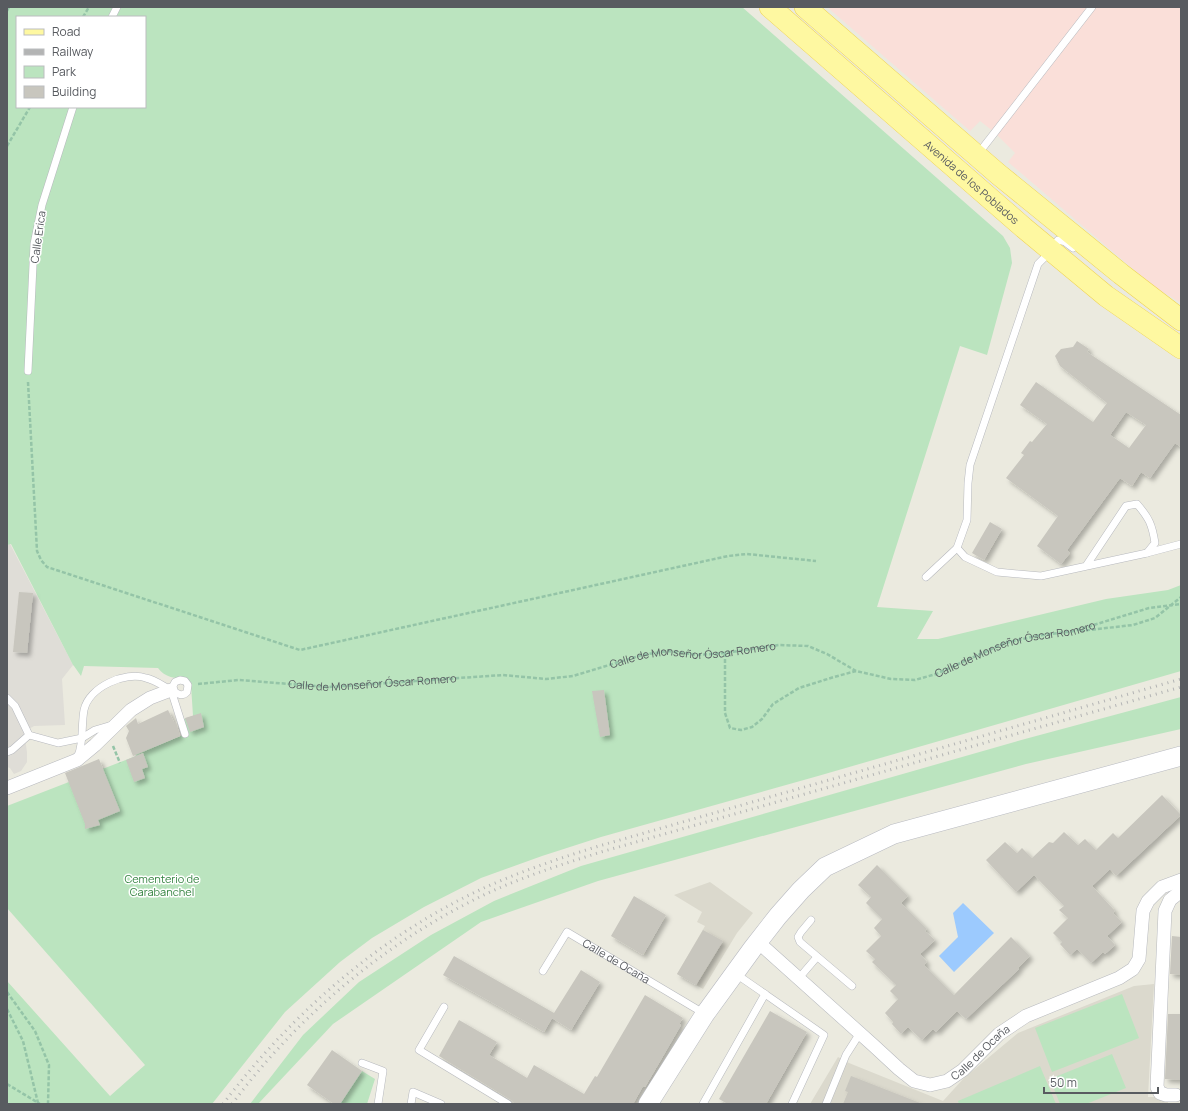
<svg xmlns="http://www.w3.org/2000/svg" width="1188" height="1111" viewBox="0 0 1188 1111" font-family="Manrope,sans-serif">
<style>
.industrial{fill:#dfddd7}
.education{fill:#dbd9cd}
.medical{fill:#fadfd9}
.green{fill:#bbe4bf;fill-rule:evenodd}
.water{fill:#9ccafe}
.building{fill:#c8c6be;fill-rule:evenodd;filter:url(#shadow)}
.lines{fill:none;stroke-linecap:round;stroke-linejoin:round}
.lane-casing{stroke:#b7b9be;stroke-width:8}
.street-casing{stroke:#b7b9be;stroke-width:14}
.secondary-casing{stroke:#b8bac1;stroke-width:20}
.primary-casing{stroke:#f0d353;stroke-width:22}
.path{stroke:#94c4a7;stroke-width:2.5;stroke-dasharray:4 2;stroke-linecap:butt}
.lane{stroke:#fff;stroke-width:7}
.street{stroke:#fff;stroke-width:13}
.secondary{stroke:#fff;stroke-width:19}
.primary{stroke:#fef8a1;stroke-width:21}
.rail{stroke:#b3b4b4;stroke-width:3;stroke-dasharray:1 5;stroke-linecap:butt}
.labels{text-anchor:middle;stroke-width:3;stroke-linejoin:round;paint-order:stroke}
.street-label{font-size:11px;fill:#585b60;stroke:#fff}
.park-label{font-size:11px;fill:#348340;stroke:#fff}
</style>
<defs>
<filter id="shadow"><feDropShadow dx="3.5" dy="3.5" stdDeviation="2" flood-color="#0004"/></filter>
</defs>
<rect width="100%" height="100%" fill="#ebeadf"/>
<path class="industrial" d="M10,544L73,665L62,679L65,725L34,726L24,732L27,752V762L21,771L14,774L10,768L7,767V545Z"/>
<path class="education" d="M710,882L753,913L737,933L703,989L677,974L705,926L697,922L702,912L674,895Z
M1154,984L1148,1097H1168V1104H810L838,1057L849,1063L943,1101L964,1078L1018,1033L1134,986Z"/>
<path class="medical" d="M827,7H1181V303L1153,286L1008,162L1015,153L994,132L980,121L970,131Z"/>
<path class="green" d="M7,7H742L1003,236L1010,248L1012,263L987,355L960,346L877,607L933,611L917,639H938L1106,599L1168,590L1181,585V671L818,776L601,837L542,856L481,878L424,907L372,938L340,962L285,1012L212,1104H7V981L110,1096L145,1065L7,908V806L136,756L134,749L154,747L188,733L184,719L193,716L191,685L187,679C175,678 165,678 158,668L84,666L81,676L74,666L73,665L11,544L7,545ZM17,17H145V107H17Z
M1181,697V729L1026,764L598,881L481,922L333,1024L258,1104H250L303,1035L359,982L431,935L494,901L581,866L1025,739Z
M1122,994L1139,1038L1052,1072L1035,1028Z
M1112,1054L1126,1088L1086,1104H1060L1050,1079Z
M1040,1066L1056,1104H959L958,1101Z
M362,1071L375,1079L367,1104H340L347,1093L339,1087Z"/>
<path class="water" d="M963,903L994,933L954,972L939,956L958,937L953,913Z"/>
<path class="building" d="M1077,341L1089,349L1087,352L1181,415V447L1175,443L1150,478L1141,472L1132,486L1120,478L1067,550L1070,553L1061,564L1037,546L1058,516L1006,478L1024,455L1021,453L1030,441L1032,442L1047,424L1020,405L1036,382L1093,422L1107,403L1060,366L1055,356L1061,349L1073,347ZM1126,412L1146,425L1129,448L1110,435Z
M990,522L1002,529L984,560L972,553Z
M19,592L33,593L27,653L13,652Z
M604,690L610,735L600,737L592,691Z
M168,710L174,722H176L180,736L133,756L126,738L129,731L126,726L136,718L138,724Z
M201,713L204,727L190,732L185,718Z
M143,753L148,767L142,769L145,778L134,782L126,760Z
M99,759L120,811L98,820L100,825L85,829V824L65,773Z
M1162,795L1181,815L1116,876L1110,869L1092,886L1115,911L1113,913L1122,922L1107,936L1115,945L1105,954L1103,952L1091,963L1077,949L1070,955L1060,944L1062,942L1053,933L1068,918L1059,910L1064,906L1034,875L1016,892L986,860L1005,842L1017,853L1022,848L1032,858L1049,842L1053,843L1064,832L1078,845L1085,839L1096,850L1113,833L1118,838Z
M877,865L908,896L901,903L927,929L925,931L935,940L920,954L927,962L924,965L954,995L1011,937L1030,956L1018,968L1019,969L966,1019L957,1011L936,1032L933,1029L922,1040L908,1027L901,1034L892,1024L893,1022L885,1013L898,999L890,991L896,985L872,962L875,959L866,951L881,936L874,928L882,919L866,903L871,897L858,885Z
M634,896L666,915L643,955L611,936Z
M703,930L723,941L696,985L677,974Z
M1172,936L1181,937V975L1170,974Z
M454,956L554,1013L581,970L600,982L571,1030L552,1018L544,1032L443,975Z
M645,995L683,1018L679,1024L681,1025L659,1063L645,1087L643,1086L633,1104H515L511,1100L439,1056L459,1020L497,1042L489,1055L527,1078L534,1065L584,1094L595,1076L597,1077Z
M770,1011L807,1032L766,1104H728L719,1099Z
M1168,1014H1181V1080L1165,1079Z
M332,1050L362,1071L340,1104H334L307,1085Z
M851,1076L920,1103V1104H843L848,1092L845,1091Z"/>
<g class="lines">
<defs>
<g id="lane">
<path d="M112,17L117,7"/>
<path d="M978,154L1092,7"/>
<path d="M28,371L34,244L42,205L73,107"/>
<path d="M957,548L965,557L997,572L1041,576L1147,553L1155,543C1152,524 1149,518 1137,504L1126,506L1086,566"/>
<path d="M1147,553L1181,544"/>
<path d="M926,577L957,548L967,520L968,483L970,465L1038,264L1051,251L1058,240L1065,242L1073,248"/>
<path d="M180,680L185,681L188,685L187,692C181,698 177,693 171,690L175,682Z"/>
<path d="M7,698L15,706L29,735L58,743L82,738L95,730L112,725"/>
<path d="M7,752L12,750L29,735"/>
<path d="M78,756C84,741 81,726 84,710C89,687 125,671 146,678C155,680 163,686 171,690L185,734"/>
<path d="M811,920L801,932L798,937L800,942L852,986"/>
<path id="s2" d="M543,971L567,932L705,1014"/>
<path d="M799,978L817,957"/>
<path d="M765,994L824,1035L792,1104"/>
<path d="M444,1007L419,1050L508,1104"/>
<path d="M362,1063L383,1071L378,1104"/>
<path d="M411,1104L413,1092L441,1104"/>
<path d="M703,1104L765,994L736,974"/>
<path d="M826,1104L846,1055L860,1033"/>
</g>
<g id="street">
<path d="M7,788L77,760L95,745L131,710L150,698L171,690"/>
<path id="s3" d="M758,942L873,1045L899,1069L914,1081L930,1085L947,1081L963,1070L999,1034L1026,1016L1119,978L1133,969L1139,959L1143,911L1148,901L1162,887L1181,880"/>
<path d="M1176,1095H1166L1160,1093L1157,1087L1165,911L1170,900L1181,891"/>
</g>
<path id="secondary" d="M648,1104L705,1014L753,948L778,916L801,890L825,867L894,834L1181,756"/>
<g id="primary">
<path id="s4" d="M770,7L1024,228L1106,296L1181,348"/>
<path d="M805,7L998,174L1121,274L1181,320"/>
</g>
</defs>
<use href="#lane" class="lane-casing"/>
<use href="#street" class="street-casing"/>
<use href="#secondary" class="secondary-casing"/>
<use href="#primary" class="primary-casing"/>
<g class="path">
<path d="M7,11L9,7"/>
<path d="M83,17L89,7"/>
<path d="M7,146L30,107"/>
<path d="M28,382L37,551L41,560L47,567L300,650L728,556L747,554L816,561"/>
<path d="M1080,631L1133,625L1155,618L1181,597"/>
<path d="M725,653V713L730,728L741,730L752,727L762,719L773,704L799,688L834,677L856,671"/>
<path id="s1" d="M198,684L239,680L328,687L503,675L546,679L573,676L642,655L668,651L698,655L725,653L779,645L808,646L827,654L856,671L891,679L915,680L936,674L1005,643L1036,636L1074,631L1149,608L1181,604"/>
<path d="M113,746L120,763"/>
<path d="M7,992L35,1031L49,1065L48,1104"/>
<path d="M7,1009L23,1041L38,1103"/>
<path d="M7,1084L40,1104"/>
</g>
<use href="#lane" class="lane"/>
<use href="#street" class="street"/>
<use href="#secondary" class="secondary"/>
<use href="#primary" class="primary"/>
<path class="rail" d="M223,1104C292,1013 381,935 486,887C522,871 560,858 599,846L1181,679
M232,1104C299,1015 386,941 488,893C525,876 563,864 601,852L1181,687"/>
</g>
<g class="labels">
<g class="street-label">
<text dy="4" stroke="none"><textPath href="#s4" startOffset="267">Avenida de los Poblados</textPath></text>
<text transform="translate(38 237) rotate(-82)" y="4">Calle Erica</text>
<text dy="4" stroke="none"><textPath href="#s1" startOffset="835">Calle de Monseñor Óscar Romero</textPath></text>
<text dy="4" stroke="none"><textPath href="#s1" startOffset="499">Calle de Monseñor Óscar Romero</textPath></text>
<text dy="4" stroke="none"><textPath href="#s1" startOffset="175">Calle de Monseñor Óscar Romero</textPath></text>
<text dy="4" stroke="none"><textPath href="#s2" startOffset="103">Calle de Ocaña</textPath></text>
<text dy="4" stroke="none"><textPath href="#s3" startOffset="287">Calle de Ocaña</textPath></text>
</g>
<g class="park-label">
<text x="162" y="883">Cementerio de<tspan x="162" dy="13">Carabanchel</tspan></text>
</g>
</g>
<rect width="1188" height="1111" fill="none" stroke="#585b60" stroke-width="16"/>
<rect x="16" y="16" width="130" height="92" fill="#ffffff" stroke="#bcbdbf"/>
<rect x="24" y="29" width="20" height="6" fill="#fef8a1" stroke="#bcbdbf"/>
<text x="52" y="36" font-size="12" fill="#585b60">Road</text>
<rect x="24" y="49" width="20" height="6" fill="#b3b4b4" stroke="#bcbdbf"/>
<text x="52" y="56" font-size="12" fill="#585b60">Railway</text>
<rect x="24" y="66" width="20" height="12" fill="#bbe4bf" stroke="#bcbdbf"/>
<text x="52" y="76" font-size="12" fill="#585b60">Park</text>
<rect x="24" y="86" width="20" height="12" fill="#c8c6be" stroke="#bcbdbf"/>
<text x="52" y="96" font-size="12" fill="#585b60">Building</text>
<path d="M1044 1087v6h114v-6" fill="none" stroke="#585b60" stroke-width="2"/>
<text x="1050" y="1087" font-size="12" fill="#585b60" stroke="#ffffff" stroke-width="3" paint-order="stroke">50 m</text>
</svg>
